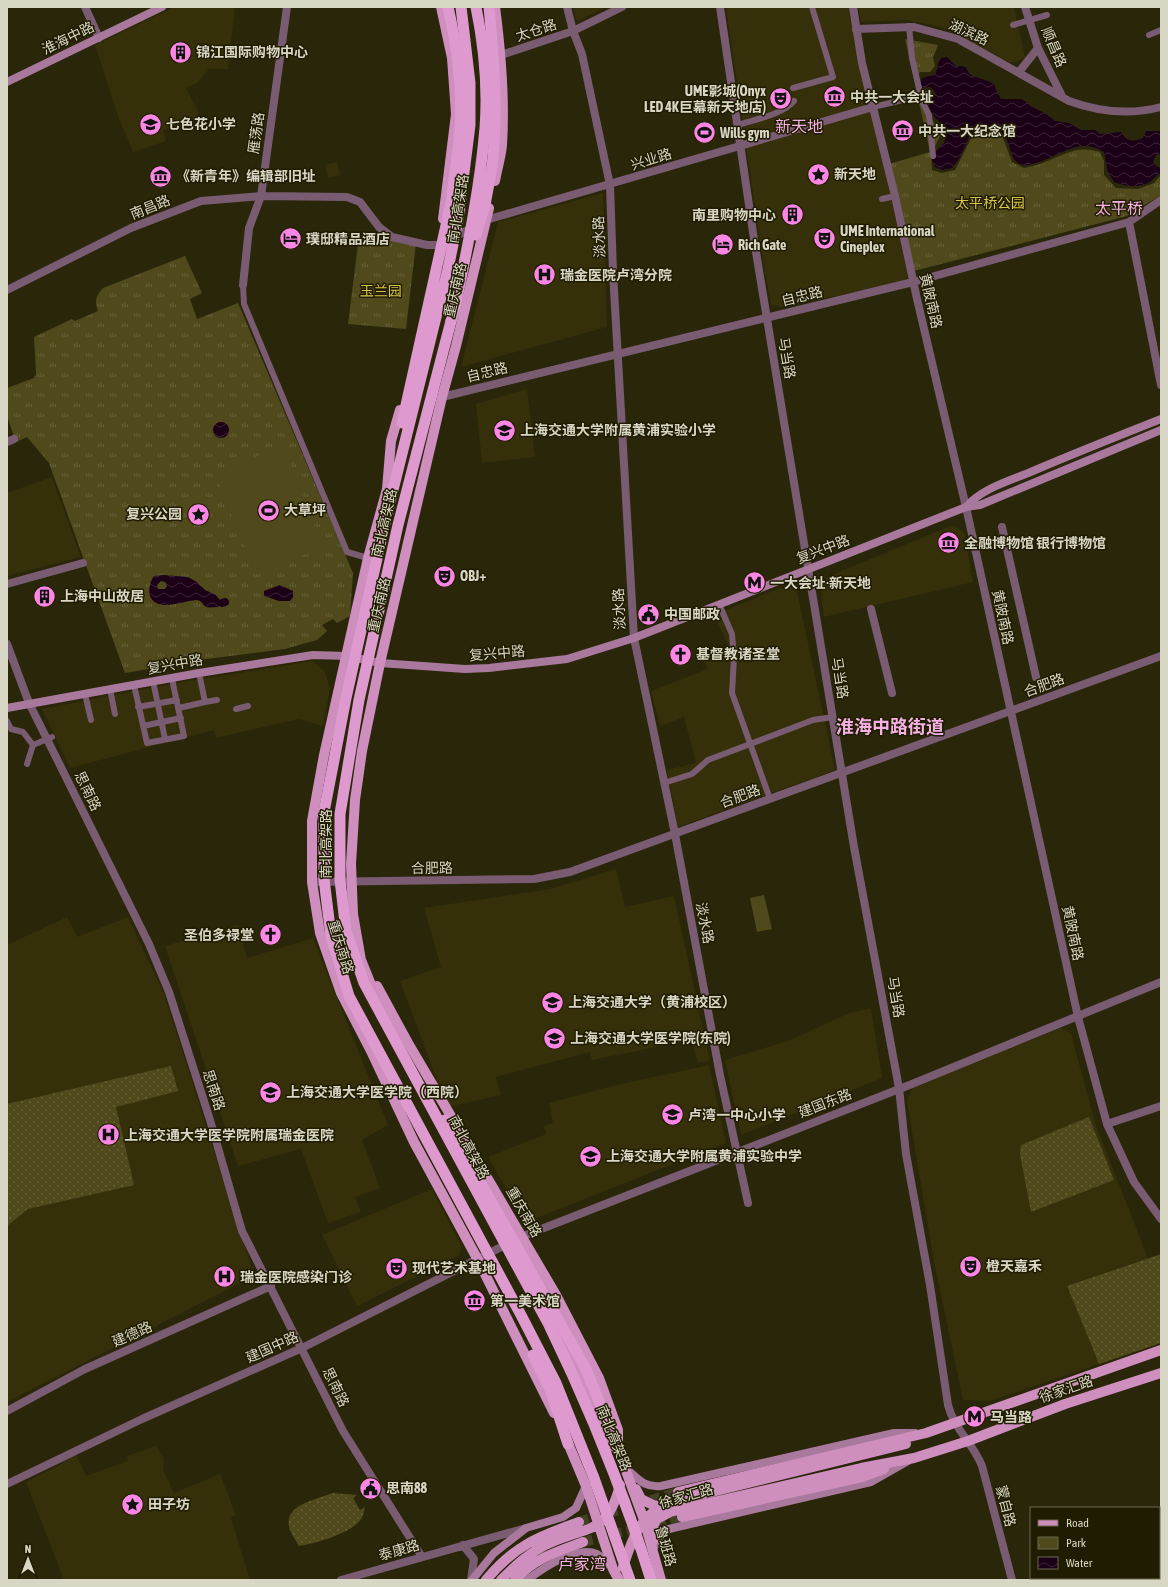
<svg xmlns="http://www.w3.org/2000/svg" width="1168" height="1587" viewBox="0 0 1168 1587" font-family="'Asap Condensed','Noto Sans SC',sans-serif">
<style>
.built{fill:#353009}
.grass{fill:url(#grass-dots)}
.park{fill:url(#park-tufts)}
.pitch{fill:#50491c}
.water{fill:url(#water-waves);fill-rule:evenodd}
.lines{fill:none;stroke-linecap:round;stroke-linejoin:round}
.canal{stroke:#1c0018;stroke-width:8}
.primary-tunnel{stroke:#444025;stroke-width:10;stroke-dasharray:10 5;stroke-linecap:butt}
.pedestrian{stroke:#795b72;stroke-width:6}
.minor{stroke:#795b72;stroke-width:8}
.tertiary{stroke:#795b72;stroke-width:8}
.secondary{stroke:#a9789d;stroke-width:8}
.primary{stroke:#ce8fbf;stroke-width:10}
.trunk{stroke:#de9ace;stroke-width:11}
.pedestrian-bridge{stroke:#795b72;stroke-width:6}
.trunk-bridge{stroke:#de9ace;stroke-width:11}
.labels{text-anchor:middle;stroke-width:3;stroke-linejoin:round;paint-order:stroke}
.street-label{font-size:14px;fill:#d8d6c5;stroke:#201c01}
.poi-label{font-size:14px;font-weight:bold;fill:#d8d6c5;stroke:#201c01;text-anchor:start}
.park-label{font-size:14px;fill:#d8c646;stroke:#201c01}
.quarter-label{font-size:16px;fill:#f4b2e4;stroke:#201c01}
.district-label{font-size:18px;font-weight:bold;fill:#f4b2e4;stroke:#201c01}
</style>
<defs>
<pattern id="grass-dots" width="8" height="8" patternUnits="userSpaceOnUse"><rect width="8" height="8" fill="#50491c"/><path d="M2 2h.1M6 6h.1" fill="none" stroke="#68623c" stroke-width="1.8" stroke-linecap="round"/></pattern>
<pattern id="park-tufts" width="24" height="20" patternUnits="userSpaceOnUse"><rect width="24" height="20" fill="#50491c"/><path d="M3 7l-1-3M5 7V3M7 7l1-3M15 17l-1-3M17 17v-4M19 17l1-3" fill="none" stroke="#68623c"/></pattern>
<pattern id="water-waves" width="16" height="10" patternUnits="userSpaceOnUse"><rect width="16" height="10" fill="#1c0018"/><path d="M0 5q4-4 8 0t8 0" fill="none" stroke="#3c2438"/></pattern>
</defs>
<rect width="100%" height="100%" fill="#2a2609"/>
<path class="built" d="M174,7H235L228,69H209L197,83L186,88L198,111V118L163,130L166,141L133,152L118,116L95,45Z
M573,7H607L577,21Z
M726,7H850L908,277L901,282L784,307L771,305L762,255Z
M858,7H1014L1025,57L1016,62H1009L941,27L906,20L861,22Z
M337,162L340,175L328,178L325,165Z
M603,193L607,327L461,367L498,222Z
M527,389L535,457L482,463L476,404Z
M52,477L81,557L7,576V493Z
M953,525L964,532L973,582L824,617L821,591L827,577Z
M795,582L835,770L678,827L667,770L696,763L684,717L660,726L651,691L708,669L703,659L730,649L714,615Z
M313,661L325,672L330,689L323,726L299,719L216,738L214,730L70,768L42,709L182,682Z
M616,869L625,907L674,896L710,1061L698,1063L691,1040L592,1060L590,1052L496,1077L501,1095L447,1107L400,981L441,967L424,908L550,889Z
M67,917L77,937L128,917L164,994L254,1276L7,1402V945Z
M238,925L247,958L313,938L388,1125L362,1140L380,1188L355,1197L361,1212L328,1223L301,1149L238,1166L165,946Z
M871,1008L882,1078L741,1135L725,1060L788,1041L849,1013Z
M1061,1028L1071,1034L1096,1126L1148,1258L1067,1286L1099,1364L990,1401L963,1400L933,1256L907,1102L912,1088Z
M709,1065L726,1143L529,1221L524,1220L488,1157L546,1134L544,1126L553,1123L549,1103L612,1086Z
M432,1189L461,1245L460,1255L357,1306L322,1235Z
M156,1446L164,1459L163,1469L174,1493L220,1474L236,1515L231,1518L250,1580H64L26,1482L56,1467L76,1454L86,1476L128,1461L127,1456Z"/>
<path class="grass" d="M171,1066L178,1091L116,1107L134,1185L28,1209L7,1226V1104Z
M1089,1117L1114,1180L1031,1212L1020,1154L1021,1145Z
M1161,1254V1343L1099,1364L1067,1286Z
M332,1493L357,1495L353,1498L360,1510L365,1507C364,1511 363,1516 361,1519C352,1533 314,1544 299,1546C296,1541 292,1535 290,1530C281,1505 316,1500 332,1493Z"/>
<path class="park" d="M905,39L938,45L933,58L935,66L930,72H920C919,74 916,78 916,81C914,96 932,121 942,132L931,155L932,170L942,173L955,170L971,139L985,133H998L1003,138L1012,162L1024,168C1031,166 1039,165 1045,162C1066,154 1077,145 1100,152L1104,161V175L1116,188L1138,189L1154,183L1161,175V195L1127,216L914,271L889,164L930,152Z
M359,236L416,243L406,329L348,324Z
M185,256L202,293L190,299L197,319L238,303L353,573L350,616L337,623L333,619L322,625L327,631L317,640L285,649L199,660L125,673L49,463L27,437L16,442L7,416V388L34,378L36,374L34,337L72,319L75,321L98,311C94,301 96,296 103,288Z"/>
<path class="pitch" d="M283,446L323,547L256,574L215,473Z
M764,895L772,929L757,932L750,898Z"/>
<path class="water" d="M947,57L956,66C972,65 964,72 973,76C980,79 988,80 994,84L997,92L1001,99H1022L1032,107L1047,114L1055,121L1069,123L1081,130H1095L1100,134L1121,132C1127,142 1133,142 1143,138L1146,131H1161V153L1156,155L1153,161L1156,166L1161,168V173C1156,175 1155,178 1151,181C1141,189 1124,186 1114,182L1108,172L1104,152C1077,134 1054,162 1027,165C998,167 1024,111 969,137L959,159L952,168L943,170L935,167L932,159L936,151L944,143L946,134L943,125L935,118L926,102L932,99L935,95L934,90L930,87L921,88V81L923,77L935,75C938,69 937,63 941,58Z
M213 430a8 8 0 1 1 16 0a8 8 0 1 1-16 0Z
M164,575L188,577L197,582L205,590L216,595L222,603L219,607C216,607 209,608 206,607C202,604 202,600 196,600C183,601 157,613 150,596C148,591 150,581 154,576ZM161,581L165,582L167,586L165,589H158L157,585Z
M280,585L293,591V597L290,601H279L264,596V591Z"/>
<g class="lines">
<path class="canal" d="M222,603L225,602"/>
<path class="primary-tunnel" d="M579,1522L678,1492
M583,1542L682,1517"/>
<path class="pedestrian" d="M909,26L912,58L922,101L929,115L933,156
M1149,35L1161,30
M793,88L833,77L812,7
M873,107L929,94
M738,125C753,120 784,114 794,101
M882,199L895,196
M243,285L244,304L347,552L368,558
M719,604L732,634L734,657L732,693L770,799
M199,673L205,702L217,700
M153,681L165,739
M134,685L147,743L184,736L172,679
M110,689L115,714
M85,694L91,720
M138,707L177,700
M179,708L205,702
M236,709L248,706
M7,721L11,729L23,732L33,745L27,764
M143,726L181,718
M33,745L52,737
M664,783L692,774L708,760L813,720L833,717"/>
<path class="minor" d="M85,7L99,38
M567,7L573,31L582,54L610,185L613,272L634,638L675,834L720,1075L748,1203
M1025,7L1038,48L1062,96
M856,29L914,27L958,39L1069,101C1099,112 1130,115 1161,107
M501,55L573,31L622,7
M1019,72L1038,48
M1129,222L1161,385
M243,285L249,228L261,196L287,7
M7,290L131,228L201,201L261,196L347,197L360,202L379,227L392,237L427,245H440L486,220L873,107
M442,397L913,282L1129,222L1161,200
M7,442L14,439
M1002,527L1036,677
M7,584L83,563
M871,609L892,693
M7,644L29,703L149,944L169,992L210,1120L242,1231L343,1431L422,1557
M312,882L534,879L570,872L1161,656
M1107,1124L1161,1106
M7,1411L85,1369L271,1286
M463,1545L474,1559L471,1580
M341,1580L526,1528"/>
<path class="tertiary" d="M720,7L755,246L854,847L899,1088L906,1154L930,1285L948,1405C954,1429 973,1443 982,1466L1012,1580
M853,7L862,63L895,196L917,299L966,507L1078,1017L1107,1124L1134,1182L1161,1219
M7,1484L142,1419L302,1348L521,1237L912,1084L1161,982"/>
<path class="secondary" d="M7,82L162,7
M966,507C982,488 1010,481 1033,471C1075,453 1118,436 1161,419
M7,708L199,673L313,655L347,656L380,663L465,669L489,668L567,659L634,638L966,507L980,505L1161,430
M625,1468C638,1478 643,1488 661,1486L894,1433H915
M653,1549L661,1535L669,1529L871,1482L908,1461
M472,1580L494,1553L526,1528L563,1517L576,1508L586,1486
M527,1580C543,1568 576,1545 597,1554C603,1557 608,1564 613,1569"/>
<path class="primary" d="M441,7L452,58L456,114L443,219
M495,7C501,53 505,98 502,145C501,157 497,169 495,181
M400,410L391,441L387,489L368,558L324,755L312,821V882L320,933L341,993L372,1053L414,1142L478,1260L554,1413
M377,986L408,1043L556,1295L599,1378L618,1430V1449L644,1520L661,1580
M376,997L361,960L353,914L351,864L355,800L362,751L380,663L442,397L456,346L489,208
M552,1320L582,1373L609,1444L618,1449
M565,1436L586,1486L613,1569L619,1580
M636,1489L641,1499L655,1506L906,1444
M678,1492L926,1433L1161,1350
M682,1517L862,1477L884,1469
M653,1541L655,1520L670,1512L861,1468L914,1458L968,1441L1065,1404L1161,1373
M623,1567C631,1543 638,1518 663,1506
M486,1580C514,1546 539,1536 579,1522
M501,1580C515,1566 531,1551 550,1543C590,1525 607,1535 620,1485
M515,1580C533,1559 558,1551 583,1542"/>
<path class="trunk" d="M448,7C457,47 463,88 460,129C458,154 454,178 451,203
M489,7C494,61 498,113 492,167
M451,321L456,303
M586,1369L618,1449
M550,1389L568,1444"/>
<path class="pedestrian-bridge" d="M1013,25L1047,15"/>
<path class="trunk-bridge" d="M461,7L470,83V125L458,220L448,269L386,518L346,698L324,812V879L331,936L349,996L521,1315L556,1383L594,1478L630,1580
M476,235L485,205L492,167
M456,303C468,245 480,187 485,128C488,88 484,46 476,7
M451,321L398,525L359,700L340,814V880L346,931L364,983L549,1325C589,1407 624,1493 651,1580
M402,423L451,203
M445,1120L586,1369
M533,1355L550,1389"/>
</g>
<defs>
<symbol id="building-disc" viewBox="-11 -11 22 22"><circle r="9.5" fill="#fc86e4" stroke="#201c01"/><path d="M-4-6H4V6H1V3H-1V6H-4ZM-2.5-4.3h1.7v1.8h-1.7ZM.8-4.3h1.7v1.8H.8ZM-2.5-1h1.7V.8h-1.7ZM.8-1h1.7V.8H.8Z" fill="#111"/></symbol>
<symbol id="museum-disc" viewBox="-11 -11 22 22"><circle r="9.5" fill="#fc86e4" stroke="#201c01"/><path d="M0-6L6-3V-2H-6V-3ZM-5-1h2V3h-2ZM-1-1h2V3h-2ZM3-1h2V3H3ZM-6 4H6V6H-6Z" fill="#111"/></symbol>
<symbol id="theatre-disc" viewBox="-11 -11 22 22"><circle r="9.5" fill="#fc86e4" stroke="#201c01"/><path d="M-5-5.5Q0-4 5-5.5V0Q5 5 0 6Q-5 5-5 0ZM-3.3-2.5H-1v1.5H-3.3ZM1-2.5H3.3v1.5H1ZM-2.8 1Q0 5.5 2.8 1Z" fill="#111"/></symbol>
<symbol id="school-disc" viewBox="-11 -11 22 22"><circle r="9.5" fill="#fc86e4" stroke="#201c01"/><path d="M0-5L7-2L0 1L-7-2ZM-4 1L0 2.5L4 1V4Q0 6-4 4Z" fill="#111"/></symbol>
<symbol id="stadium-disc" viewBox="-11 -11 22 22"><circle r="9.5" fill="#fc86e4" stroke="#201c01"/><path d="M0-5a6.5 5 0 1 0 0 10a6.5 5 0 1 0 0-10ZM-3.5-1.8h7v3.6h-7Z" fill="#111"/></symbol>
<symbol id="sight-disc" viewBox="-11 -11 22 22"><circle r="9.5" fill="#fc86e4" stroke="#201c01"/><path d="M0-6L1.8-2.2L6-1.7L2.9 1.2L3.7 5.4L0 3.3L-3.7 5.4L-2.9 1.2L-6-1.7L-1.8-2.2Z" fill="#111"/></symbol>
<symbol id="hotel-disc" viewBox="-11 -11 22 22"><circle r="9.5" fill="#fc86e4" stroke="#201c01"/><path d="M-6-4.5h1.5V1H6V5H4.5V3h-9V5H-6ZM-4 0a1.8 1.8 0 1 1 3.6 0ZM.5 0V-2.5h3Q6-2.5 6 0Z" fill="#111"/></symbol>
<symbol id="hospital-disc" viewBox="-11 -11 22 22"><circle r="9.5" fill="#fc86e4" stroke="#201c01"/><path d="M-5-5h3v3.5h4V-5h3V5h-3V1.5h-4V5h-3Z" fill="#111"/></symbol>
<symbol id="metro-disc" viewBox="-11 -11 22 22"><circle r="9.5" fill="#fc86e4" stroke="#201c01"/><path d="M-5.5 5V-5H-3L0 0L3-5H5.5V5H3V-.5L0 4L-3-.5V5Z" fill="#111"/></symbol>
<symbol id="civic-disc" viewBox="-11 -11 22 22"><circle r="9.5" fill="#fc86e4" stroke="#201c01"/><path d="M-.6-6.5H3V-4.5H.6V-3L4-1V1h2V6H-6V1h2V-1L-.6-3ZM-1.2 2.5V6h2.4V2.5Z" fill="#111"/></symbol>
<symbol id="church-disc" viewBox="-11 -11 22 22"><circle r="9.5" fill="#fc86e4" stroke="#201c01"/><path d="M-1.2-6h2.4v3.5h3.3v2.4h-3.3V6h-2.4V-.1h-3.3v-2.4h3.3Z" fill="#111"/></symbol>
<symbol id="university-disc" viewBox="-11 -11 22 22"><circle r="9.5" fill="#fc86e4" stroke="#201c01"/><path d="M0-5L7-2L0 1L-7-2ZM-4 1L0 2.5L4 1V4Q0 6-4 4Z" fill="#111"/></symbol>
</defs>
<g fill-rule="evenodd">
<use href="#building-disc" x="168" y="40" width="25" height="25"/>
<use href="#museum-disc" x="822" y="84" width="25" height="25"/>
<use href="#theatre-disc" x="768" y="86" width="25" height="25"/>
<use href="#school-disc" x="138" y="112" width="25" height="25"/>
<use href="#museum-disc" x="890" y="118" width="25" height="25"/>
<use href="#stadium-disc" x="692" y="120" width="25" height="25"/>
<use href="#sight-disc" x="806" y="162" width="25" height="25"/>
<use href="#museum-disc" x="148" y="164" width="25" height="25"/>
<use href="#building-disc" x="780" y="202" width="25" height="25"/>
<use href="#hotel-disc" x="278" y="226" width="25" height="25"/>
<use href="#theatre-disc" x="812" y="226" width="25" height="25"/>
<use href="#hotel-disc" x="710" y="232" width="25" height="25"/>
<use href="#hospital-disc" x="532" y="262" width="25" height="25"/>
<use href="#school-disc" x="492" y="418" width="25" height="25"/>
<use href="#stadium-disc" x="256" y="498" width="25" height="25"/>
<use href="#sight-disc" x="186" y="502" width="25" height="25"/>
<use href="#museum-disc" x="936" y="530" width="25" height="25"/>
<use href="#theatre-disc" x="432" y="564" width="25" height="25"/>
<use href="#metro-disc" x="742" y="570" width="25" height="25"/>
<use href="#building-disc" x="32" y="584" width="25" height="25"/>
<use href="#civic-disc" x="636" y="602" width="25" height="25"/>
<use href="#church-disc" x="668" y="642" width="25" height="25"/>
<use href="#church-disc" x="258" y="922" width="25" height="25"/>
<use href="#university-disc" x="540" y="990" width="25" height="25"/>
<use href="#school-disc" x="542" y="1026" width="25" height="25"/>
<use href="#school-disc" x="258" y="1080" width="25" height="25"/>
<use href="#school-disc" x="660" y="1102" width="25" height="25"/>
<use href="#hospital-disc" x="96" y="1122" width="25" height="25"/>
<use href="#school-disc" x="578" y="1144" width="25" height="25"/>
<use href="#theatre-disc" x="958" y="1254" width="25" height="25"/>
<use href="#theatre-disc" x="384" y="1256" width="25" height="25"/>
<use href="#hospital-disc" x="212" y="1264" width="25" height="25"/>
<use href="#museum-disc" x="462" y="1288" width="25" height="25"/>
<use href="#metro-disc" x="962" y="1404" width="25" height="25"/>
<use href="#civic-disc" x="358" y="1476" width="25" height="25"/>
<use href="#sight-disc" x="120" y="1492" width="25" height="25"/>
</g>
<g class="labels">
<g class="street-label">
<text transform="translate(536 30) rotate(-18)" y="5">太仓路</text>
<text transform="translate(969 32) rotate(25)" y="5">湖滨路</text>
<text transform="translate(68 38) rotate(-26)" y="5">淮海中路</text>
<text transform="translate(1054 47) rotate(67)" y="5">顺昌路</text>
<text transform="translate(256 133) rotate(-82)" y="5">雁荡路</text>
<text transform="translate(651 159) rotate(-17)" y="5">兴业路</text>
<text transform="translate(150 207) rotate(-22)" y="5">南昌路</text>
<text transform="translate(458 209) rotate(-81)" y="5">南北高架路</text>
<text transform="translate(599 237) rotate(-92)" y="5">淡水路</text>
<text transform="translate(455 290) rotate(-77)" y="5">重庆南路</text>
<text transform="translate(802 296) rotate(-14)" y="5">自忠路</text>
<text transform="translate(931 301) rotate(77)" y="5">黄陂南路</text>
<text transform="translate(787 358) rotate(80)" y="5">马当路</text>
<text transform="translate(487 372) rotate(-14)" y="5">自忠路</text>
<text transform="translate(384 523) rotate(-77)" y="5">南北高架路</text>
<text transform="translate(823 549) rotate(-21)" y="5">复兴中路</text>
<text transform="translate(379 605) rotate(-77)" y="5">重庆南路</text>
<text transform="translate(619 609) rotate(-93)" y="5">淡水路</text>
<text transform="translate(1003 617) rotate(78)" y="5">黄陂南路</text>
<text transform="translate(497 653) rotate(-5)" y="5">复兴中路</text>
<text transform="translate(175 664) rotate(-10)" y="5">复兴中路</text>
<text transform="translate(840 678) rotate(81)" y="5">马当路</text>
<text transform="translate(1044 685) rotate(-20)" y="5">合肥路</text>
<text transform="translate(88 791) rotate(64)" y="5">思南路</text>
<text transform="translate(740 796) rotate(-20)" y="5">合肥路</text>
<text transform="translate(326 844) rotate(-90)" y="5">南北高架路</text>
<text transform="translate(432 868) rotate(-1)" y="5">合肥路</text>
<text transform="translate(705 923) rotate(79)" y="5">淡水路</text>
<text transform="translate(1073 933) rotate(78)" y="5">黄陂南路</text>
<text transform="translate(341 947) rotate(73)" y="5">重庆南路</text>
<text transform="translate(896 997) rotate(80)" y="5">马当路</text>
<text transform="translate(214 1090) rotate(72)" y="5">思南路</text>
<text transform="translate(825 1103) rotate(-21)" y="5">建国东路</text>
<text transform="translate(469 1147) rotate(62)" y="5">南北高架路</text>
<text transform="translate(524 1212) rotate(60)" y="5">重庆南路</text>
<text transform="translate(132 1334) rotate(-24)" y="5">建德路</text>
<text transform="translate(272 1347) rotate(-24)" y="5">建国中路</text>
<text transform="translate(336 1387) rotate(64)" y="5">思南路</text>
<text transform="translate(1066 1389) rotate(-19)" y="5">徐家汇路</text>
<text transform="translate(614 1438) rotate(68)" y="5">南北高架路</text>
<text transform="translate(686 1496) rotate(-16)" y="5">徐家汇路</text>
<text transform="translate(1006 1506) rotate(76)" y="5">蒙自路</text>
<text transform="translate(666 1546) rotate(74)" y="5">鲁班路</text>
<text transform="translate(399 1550) rotate(-16)" y="5">泰康路</text>
</g>
<g class="poi-label">
<text x="196" y="57">锦江国际购物中心</text>
<text x="766" y="96" text-anchor="end">UME影城(Onyx<tspan x="766" dy="16">LED 4K巨幕新天地店)</tspan></text>
<text x="850" y="102">中共一大会址</text>
<text x="166" y="129">七色花小学</text>
<text x="918" y="136">中共一大纪念馆</text>
<text x="720" y="138">Wills gym</text>
<text x="834" y="179">新天地</text>
<text x="176" y="181">《新青年》编辑部旧址</text>
<text x="776" y="220" text-anchor="end">南里购物中心</text>
<text x="840" y="236">UME International<tspan x="840" dy="16">Cineplex</tspan></text>
<text x="306" y="244">璞邸精品酒店</text>
<text x="738" y="250">Rich Gate</text>
<text x="560" y="280">瑞金医院卢湾分院</text>
<text x="520" y="435">上海交通大学附属黄浦实验小学</text>
<text x="284" y="515">大草坪</text>
<text x="182" y="519" text-anchor="end">复兴公园</text>
<text x="964" y="548">全融博物馆 银行博物馆</text>
<text x="460" y="581">OBJ+</text>
<text x="770" y="588">一大会址·新天地</text>
<text x="60" y="601">上海中山故居</text>
<text x="664" y="619">中国邮政</text>
<text x="696" y="659">基督教诸圣堂</text>
<text x="254" y="940" text-anchor="end">圣伯多禄堂</text>
<text x="568" y="1007">上海交通大学（黄浦校区）</text>
<text x="570" y="1043">上海交通大学医学院(东院)</text>
<text x="286" y="1097">上海交通大学医学院（西院）</text>
<text x="688" y="1120">卢湾一中心小学</text>
<text x="124" y="1140">上海交通大学医学院附属瑞金医院</text>
<text x="606" y="1161">上海交通大学附属黄浦实验中学</text>
<text x="986" y="1271">橙天嘉禾</text>
<text x="412" y="1273">现代艺术基地</text>
<text x="240" y="1282">瑞金医院感染门诊</text>
<text x="490" y="1306">第一美术馆</text>
<text x="990" y="1422">马当路</text>
<text x="386" y="1493">思南88</text>
<text x="148" y="1509">田子坊</text>
</g>
<g class="park-label">
<text x="990" y="208">太平桥公园</text>
<text x="381" y="296">玉兰园</text>
</g>
<g class="quarter-label">
<text x="799" y="132">新天地</text>
<text x="1119" y="214">太平桥</text>
<text x="582" y="1570">卢家湾</text>
</g>
<g class="district-label">
<text x="890" y="733">淮海中路街道</text>
</g>
</g>
<rect width="1168" height="1587" fill="none" stroke="#d8d6c5" stroke-width="16"/>
<rect x="1030" y="1507" width="130" height="72" fill="#201c01" stroke="#6a664f"/>
<rect x="1038" y="1520" width="20" height="6" fill="#ce8fbf" stroke="#6a664f"/>
<text x="1066" y="1527" font-size="12" fill="#d8d6c5">Road</text>
<rect x="1038" y="1537" width="20" height="12" fill="url(#park-tufts)" stroke="#6a664f"/>
<text x="1066" y="1547" font-size="12" fill="#d8d6c5">Park</text>
<rect x="1038" y="1557" width="20" height="12" fill="url(#water-waves)" stroke="#6a664f"/>
<text x="1066" y="1567" font-size="12" fill="#d8d6c5">Water</text>
<g transform="translate(28 1559)" stroke="#201c01" stroke-width="3" paint-order="stroke">
<path d="M0-3L7 15L0 10L-7 15Z" fill="#d8d6c5"/>
<text y="-6" font-size="11" font-weight="bold" text-anchor="middle" fill="#d8d6c5">N</text>
</g>
</svg>
